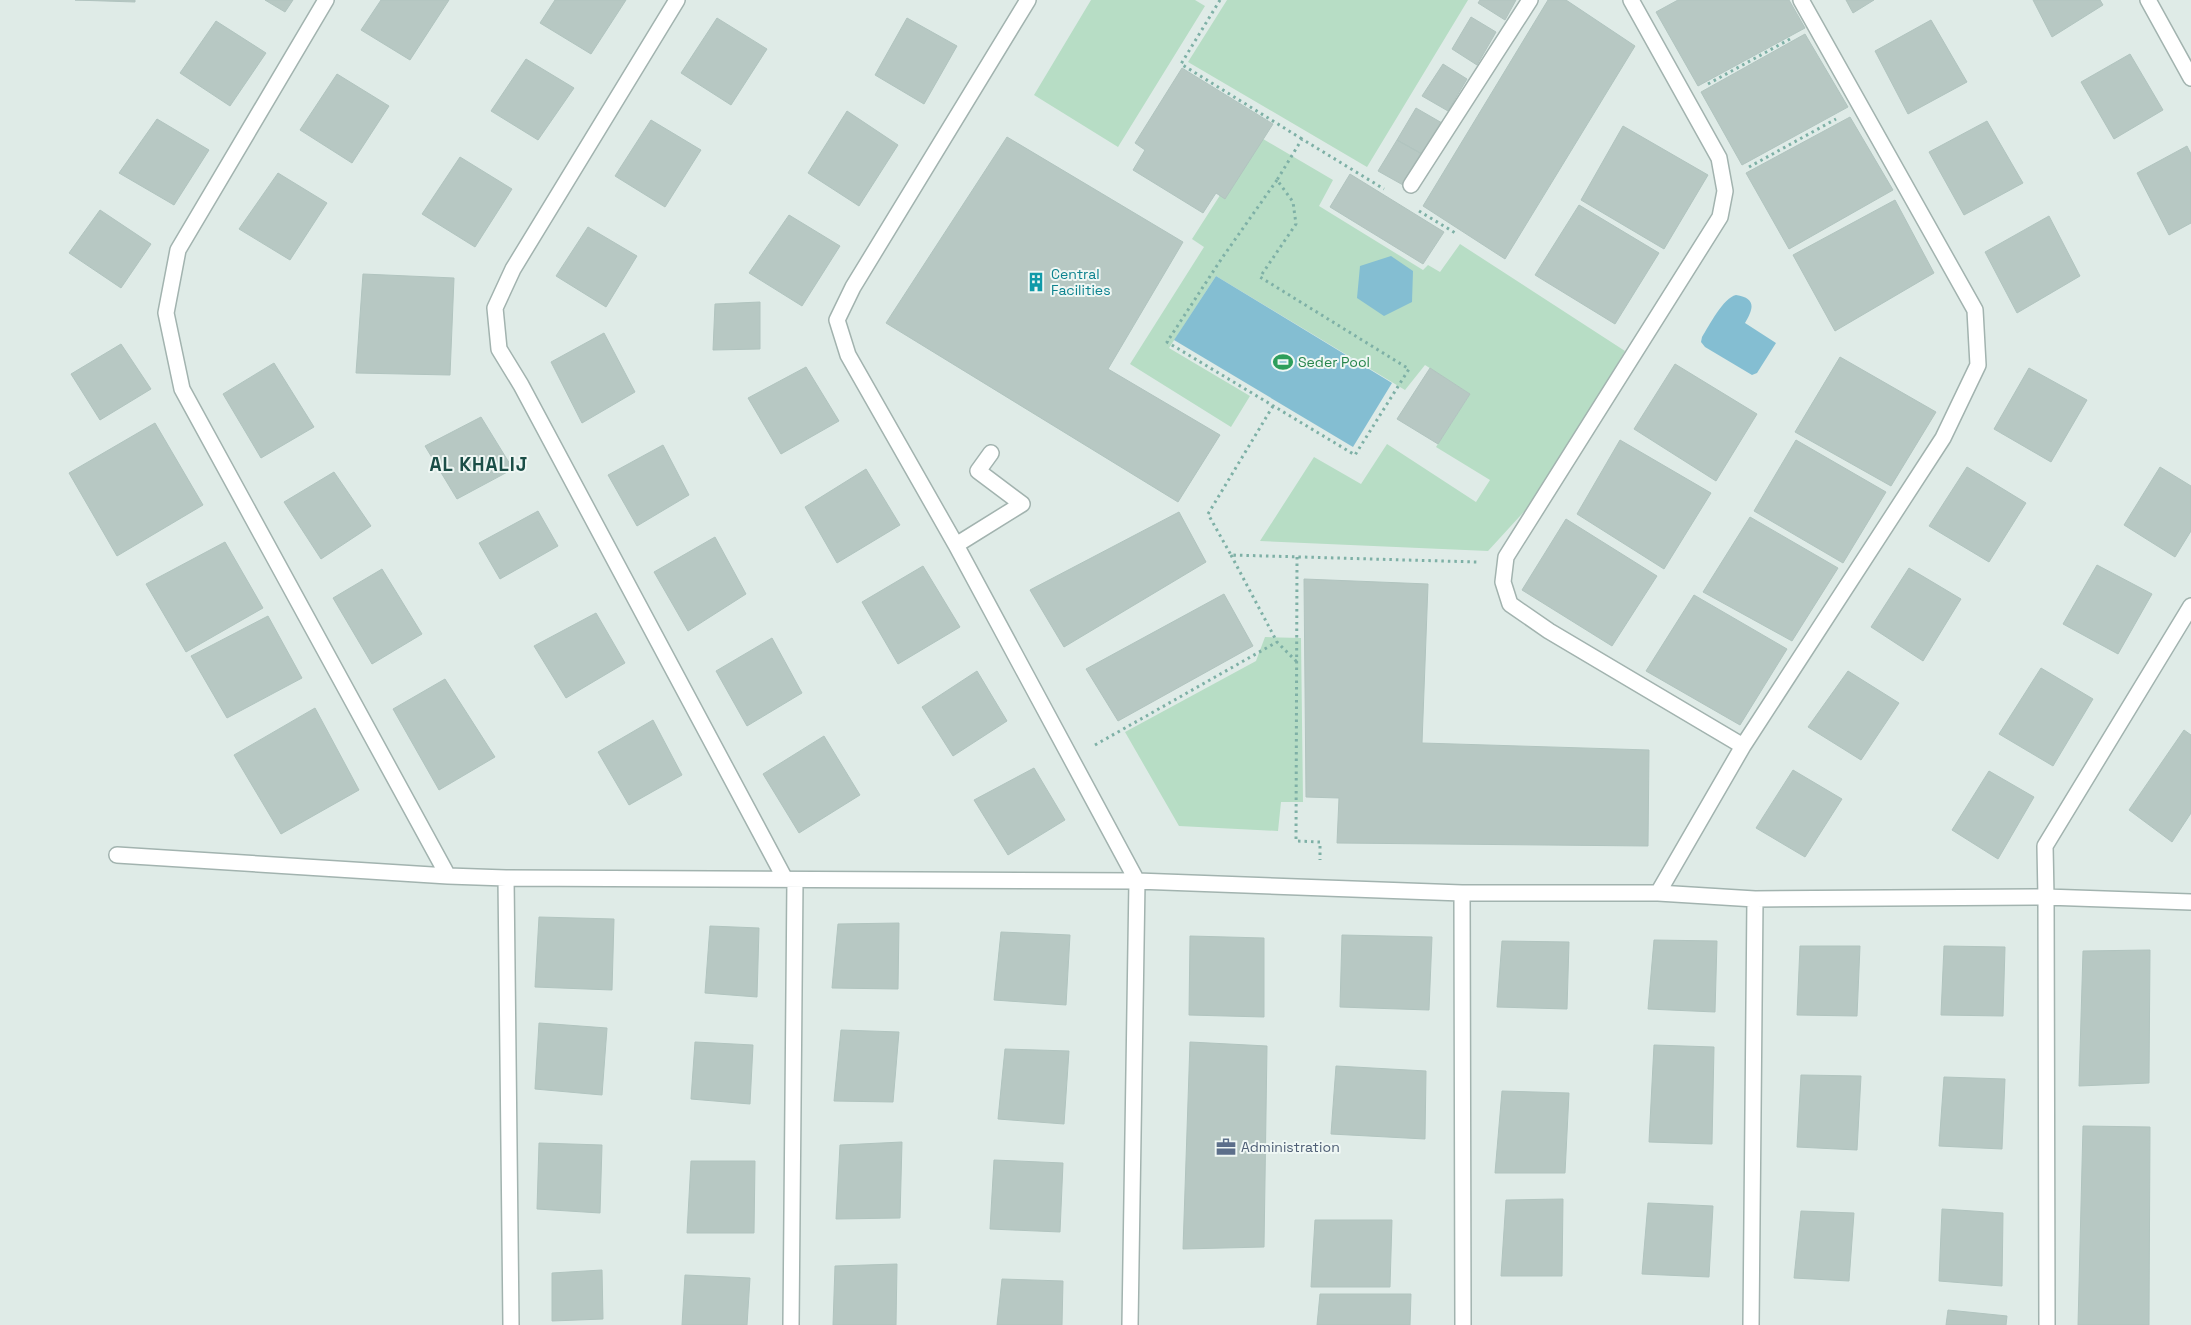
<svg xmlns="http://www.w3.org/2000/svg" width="2191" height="1325" viewBox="0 0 2191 1325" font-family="'Space Grotesk',sans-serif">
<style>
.green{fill:#b7ddc5}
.water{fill:#84bed2}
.building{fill:#b7c8c3;stroke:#b1c4bf}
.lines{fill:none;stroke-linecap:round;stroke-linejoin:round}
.minor-casing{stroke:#a2b3af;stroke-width:18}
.path{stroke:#7eb0a6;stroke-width:3;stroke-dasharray:2.5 4;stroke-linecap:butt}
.minor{stroke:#fff;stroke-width:15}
.labels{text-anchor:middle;stroke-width:4;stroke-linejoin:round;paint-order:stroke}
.culture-label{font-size:14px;fill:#0d838f;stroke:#eff7f4;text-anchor:start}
.leisure-label{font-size:14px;fill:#27864d;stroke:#eff7f4;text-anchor:start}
.service-label{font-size:14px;fill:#4e5e75;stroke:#eff7f4;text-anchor:start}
.district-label{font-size:19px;font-weight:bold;letter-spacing:1px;fill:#1b4e47;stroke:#eff7f4}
</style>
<rect width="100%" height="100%" fill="#dfebe7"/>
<path class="green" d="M1091,0H1195L1205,6L1118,147L1034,95Z
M1227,0H1468L1367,167L1188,62Z
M1258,136L1333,180L1319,206L1423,270L1428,265L1440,272L1460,244L1625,351L1541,493L1488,551L1260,541L1314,457L1361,484L1387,444L1476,502L1490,480L1436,447L1470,394L1425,365L1405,390L1216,276L1169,348L1250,396L1231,427L1130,364L1204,247L1192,239Z
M1265,637L1301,638L1303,802H1281L1278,831L1179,826L1125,732L1256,661Z"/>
<path class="water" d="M1391,256L1413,271L1412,302L1384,316L1357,298L1360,266Z
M1216,276L1392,383L1353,447L1174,340Z
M1736,295C1756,298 1754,308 1745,323L1776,343L1757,373L1752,375L1705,347L1701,342L1702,337C1709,326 1723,298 1736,295Z"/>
<path class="building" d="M75,0H135V2Z
M265,0H293L285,12Z
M381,0H449L410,60L361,30Z
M555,0H626L591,54L540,23Z
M1480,0H1516L1505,20L1478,3Z
M1548,0H1566L1635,46L1505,259L1423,206Z
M1678,0H1789L1805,28L1698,86L1656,12Z
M1846,0H1874L1853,13Z
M2033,0H2100L2103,5L2052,37Z
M1471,17L1496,32L1477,65L1452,49Z
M717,18L767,49L731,105L681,73Z
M907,18L957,46L924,104L875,75Z
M1931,20L1967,82L1908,114L1875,51Z
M216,21L266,53L230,106L180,73Z
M1805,34L1848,107L1742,165L1701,92Z
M2130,54L2163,110L2114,139L2081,82Z
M526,59L574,88L538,140L491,111Z
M1443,64L1467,79L1448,111L1422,96Z
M1182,68L1273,124L1225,199L1216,193L1203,213L1133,170L1145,150L1135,143Z
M337,74L389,106L352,163L300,130Z
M1416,108L1442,123L1422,154L1397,140Z
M847,111L898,145L859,206L808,173Z
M1850,117L1893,190L1789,249L1746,173Z
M157,119L209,150L174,205L119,173Z
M651,120L701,150L665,207L615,176Z
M1987,121L2023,183L1964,215L1929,152Z
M1623,126L1708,175L1664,249L1581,200Z
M1007,137L1183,242L1108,369L1220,435L1178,502L886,323Z
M1397,140L1422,154L1403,185L1378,171Z
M2187,146L2191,154V223L2169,235L2137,173Z
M460,157L512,189L475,247L422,214Z
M278,173L327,203L290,260L239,229Z
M1350,174L1444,232L1423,264L1330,207Z
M1895,200L1934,273L1835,331L1793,255Z
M1579,205L1659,253L1615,324L1535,275Z
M100,210L151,244L121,288L69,253Z
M789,215L840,246L802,306L749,273Z
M2049,216L2080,276L2017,313L1985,252Z
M588,227L637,256L606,307L556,276Z
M363,274L454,278L450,375L356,373Z
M760,302V349L713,350L715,304Z
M604,333L635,392L582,423L551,362Z
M121,344L151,389L100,420L71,374Z
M1840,357L1936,412L1891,486L1795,432Z
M274,363L314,427L261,458L223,394Z
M1675,364L1757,414L1716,481L1634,429Z
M806,367L839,421L781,454L748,398Z
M1430,368L1470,394L1438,444L1397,419Z
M2029,368L2087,400L2051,462L1994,429Z
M481,417L513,469L457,499L425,446Z
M155,423L203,505L117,556L69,473Z
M1620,440L1711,493L1664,569L1577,514Z
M1796,440L1886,492L1843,563L1754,511Z
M663,445L689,495L637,526L608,475Z
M1967,467L2026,503L1989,562L1929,526Z
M2160,467L2191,486V531L2175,557L2124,525Z
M866,469L900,525L837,563L805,507Z
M334,472L371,526L321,559L284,502Z
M538,511L558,546L500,579L479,543Z
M1179,512L1206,562L1064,647L1030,590Z
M1750,517L1838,568L1792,641L1703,592Z
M1566,519L1657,576L1612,646L1522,590Z
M715,537L746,594L688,631L654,572Z
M225,542L263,608L186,652L146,584Z
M2097,565L2152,594L2118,654L2063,624Z
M923,566L960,627L898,664L862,602Z
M1909,568L1961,599L1923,661L1871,627Z
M382,569L422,634L372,664L333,598Z
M1304,579L1428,584L1422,743L1649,750L1648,846L1337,843L1339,798L1306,797Z
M1224,594L1253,646L1118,721L1086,669Z
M1694,595L1787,649L1740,725L1646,671Z
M596,613L625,663L566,698L534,646Z
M268,616L302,678L227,718L191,656Z
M772,638L802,693L747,726L716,671Z
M2041,668L2093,699L2053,766L1999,734Z
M977,671L1007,721L953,756L922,707Z
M1848,671L1899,703L1861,760L1808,727Z
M445,679L495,757L439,790L393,709Z
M315,708L359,790L281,834L234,755Z
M653,720L682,775L629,805L598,752Z
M2184,730L2191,735V813L2172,842L2129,810Z
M824,736L860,795L799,833L763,774Z
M1034,768L1065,820L1008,855L974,800Z
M1793,770L1842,799L1805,857L1756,828Z
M1989,771L2034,797L1998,859L1952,830Z
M539,917L614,919L612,990L535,987Z
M899,923L898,989L832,988L838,924Z
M710,926L759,928L757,997L705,993Z
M1001,932L1070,935L1066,1005L994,1000Z
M1342,935L1432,937L1429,1010L1340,1007Z
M1190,936L1264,938V1017L1189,1015Z
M1654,940L1717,941L1715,1012L1648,1009Z
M1502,941L1569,942L1567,1009L1497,1007Z
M1800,946H1860L1857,1016L1797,1015Z
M1944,946L2005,947L2003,1016L1941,1015Z
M2150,950L2149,1083L2079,1086L2083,951Z
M539,1023L607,1028L602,1095L535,1089Z
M841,1030L899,1032L893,1102L834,1101Z
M695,1042L753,1045L750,1104L691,1099Z
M1190,1042L1267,1046L1264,1247L1183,1249Z
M1654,1045L1714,1047L1712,1144L1649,1142Z
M1005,1049L1069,1051L1064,1124L998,1119Z
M1336,1066L1426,1071L1425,1139L1331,1134Z
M1801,1075L1861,1076L1857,1150L1797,1147Z
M1944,1077L2005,1079L2002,1149L1939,1146Z
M1502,1091L1569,1093L1565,1173H1495Z
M2083,1126L2150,1127L2149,1325H2078Z
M902,1142L900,1218L836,1219L840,1145Z
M539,1143L602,1145L600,1213L537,1209Z
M994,1160L1063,1163L1060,1232L990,1229Z
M691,1161H755L754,1233H687Z
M1563,1199L1562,1276H1501L1506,1200Z
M1648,1203L1713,1206L1709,1277L1642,1274Z
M1942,1209L2003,1213L2002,1286L1939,1281Z
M1801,1211L1854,1213L1849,1281L1794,1278Z
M1315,1220H1392L1390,1287H1311Z
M897,1264L896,1325H833L835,1266Z
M602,1270L603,1319L552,1321V1273Z
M685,1275L750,1278L747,1325H682Z
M1002,1279L1063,1281L1062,1325H997Z
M1320,1294H1411L1410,1325H1317Z
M1948,1310L2007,1316L2006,1325H1946Z"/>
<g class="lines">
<defs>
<path id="minor" d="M326,0L178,250L166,313L182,389L448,876L506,878L1137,881L1130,1325
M677,0L513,269L495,308L499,349L521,385L785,879
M1028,0L853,287L837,320L848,355L956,545L1137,881L1462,893H1658L1743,746L1943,438L1978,365L1975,310L1801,0
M1631,0L1719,158L1725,191L1720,217L1506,557L1503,582L1510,604L1549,631L1743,746
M2148,0L2191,78
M1411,185L1530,0
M956,545L1022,504L978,471L991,453
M117,855L448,876
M506,878L511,1325
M1462,893L1463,1325
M1658,893L1755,899L2046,897L2045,846L2191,606
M791,1325L795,880
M1751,1325L1755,899
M2047,1325L2046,897L2191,902"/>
</defs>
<use href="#minor" class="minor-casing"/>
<path class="path" d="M1220,0L1181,64L1302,139
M1708,84L1790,39
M1749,167L1836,119
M1277,180L1222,258L1167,342L1355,455L1409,369L1260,277L1296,224L1293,202L1277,180L1302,139L1384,189
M1419,211L1457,234
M1273,406L1208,514L1231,555L1477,562
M1231,555L1277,642L1297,662
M1297,557L1296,841L1320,842V860
M1095,745L1277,642"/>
<use href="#minor" class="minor"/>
</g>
<defs>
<symbol id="building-bare" viewBox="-9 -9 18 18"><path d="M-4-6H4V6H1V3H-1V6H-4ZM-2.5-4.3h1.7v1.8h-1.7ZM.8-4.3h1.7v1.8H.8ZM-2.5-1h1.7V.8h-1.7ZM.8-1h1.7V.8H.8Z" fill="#0f9aa8" stroke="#eff7f4" stroke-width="2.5" paint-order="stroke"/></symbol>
<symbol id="stadium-bare" viewBox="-9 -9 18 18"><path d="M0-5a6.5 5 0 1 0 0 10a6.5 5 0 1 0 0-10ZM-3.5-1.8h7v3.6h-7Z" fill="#2e9e5b" stroke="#eff7f4" stroke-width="2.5" paint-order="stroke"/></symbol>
<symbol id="office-bare" viewBox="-9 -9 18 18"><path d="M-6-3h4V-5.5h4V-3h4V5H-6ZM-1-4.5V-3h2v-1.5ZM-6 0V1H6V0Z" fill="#5c6f8a" stroke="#eff7f4" stroke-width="2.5" paint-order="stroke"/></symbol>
</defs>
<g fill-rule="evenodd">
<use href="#building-bare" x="1022" y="268" width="28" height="28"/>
<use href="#stadium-bare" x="1269" y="348" width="28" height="28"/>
<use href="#office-bare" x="1212" y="1133" width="28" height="28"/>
</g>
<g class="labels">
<g class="culture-label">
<text x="1051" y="279">Central<tspan x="1051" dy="16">Facilities</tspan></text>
</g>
<g class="leisure-label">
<text x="1298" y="367">Seder Pool</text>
</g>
<g class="service-label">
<text x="1241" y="1152">Administration</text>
</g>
<g class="district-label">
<text x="479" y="471">AL KHALIJ</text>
</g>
</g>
</svg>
